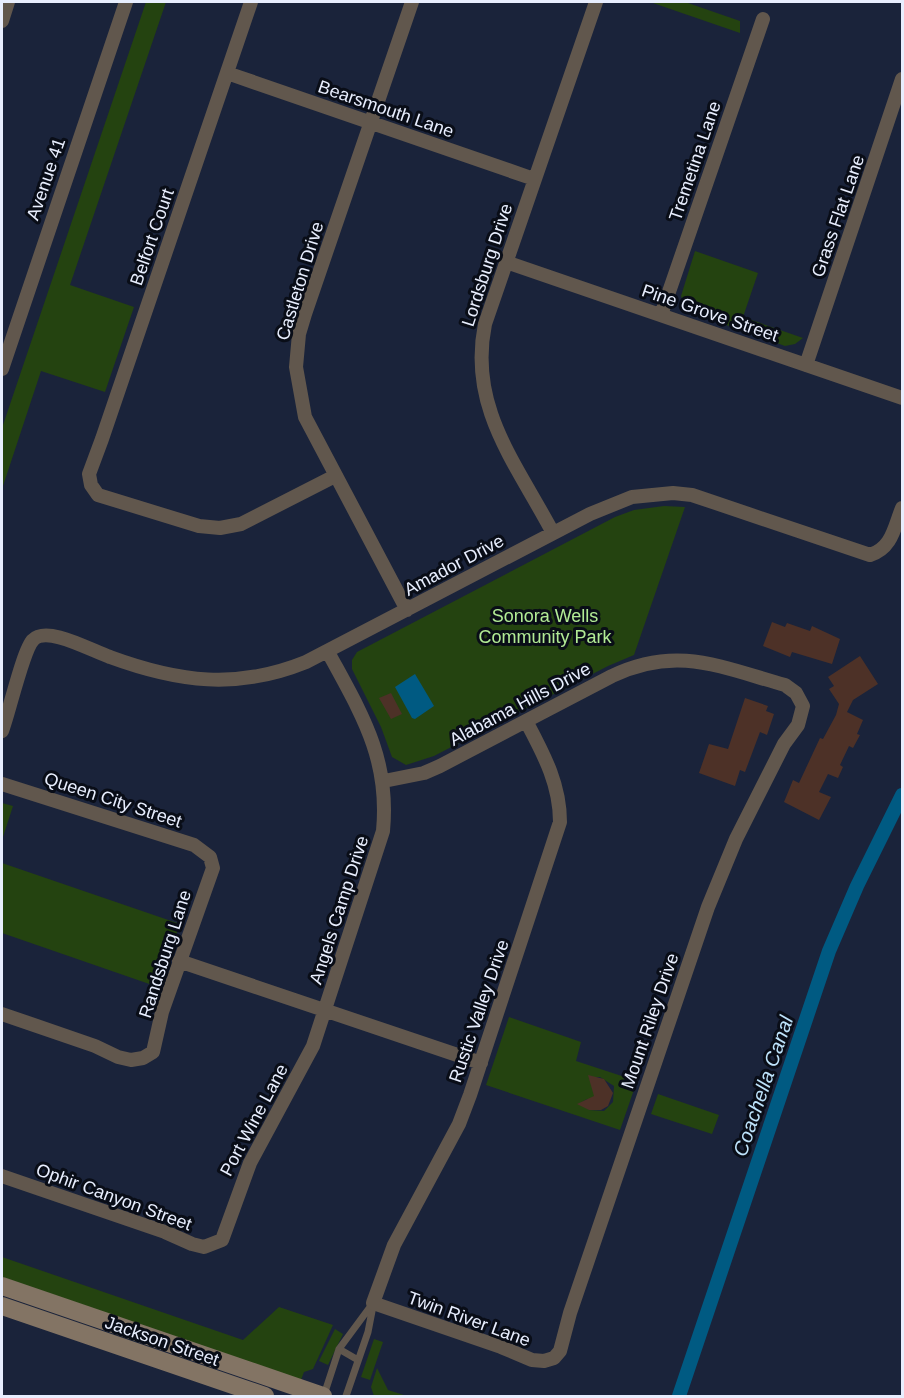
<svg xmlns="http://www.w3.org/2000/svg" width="904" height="1398" viewBox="0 0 904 1398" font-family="Arial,sans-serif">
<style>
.green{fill:#244310;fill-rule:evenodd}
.water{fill:#005a82}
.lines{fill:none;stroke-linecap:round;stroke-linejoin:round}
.canal{stroke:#005a82;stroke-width:14}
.building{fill:#4d3127}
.lane{stroke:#61574d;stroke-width:7}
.street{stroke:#61574d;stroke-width:14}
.secondary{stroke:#837464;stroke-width:18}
.labels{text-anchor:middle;stroke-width:6;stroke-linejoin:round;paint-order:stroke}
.street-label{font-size:18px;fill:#e8eefe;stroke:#090d17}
.park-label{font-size:18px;fill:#b2eb95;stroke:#090d17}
.water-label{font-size:20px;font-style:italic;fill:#bee3fb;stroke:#090d17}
</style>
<rect width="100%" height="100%" fill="#1a233a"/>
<path class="green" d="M146,2H166L70,285L134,307L105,392L41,371L2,489V428Z
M650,2H685L740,21V33Z
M695,251L758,273L743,317L803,338L795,344L785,346L687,311L681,296Z
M664,506L685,507L634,655L608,666L434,756L406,765L392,757L381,727L352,669V660L357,652L615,517L634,510Z
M2,803L13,806L2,840Z
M2,863L180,924L158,987L2,933Z
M509,1017L581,1042L576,1061L637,1081L620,1130L486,1085ZM589,1077H600L614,1086L613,1102L604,1111L589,1110L580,1103L587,1099L592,1102L601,1088Z
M658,1094L719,1115L712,1134L651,1114Z
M2,1257L243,1340L279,1307L333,1325L313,1369L304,1372L301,1380L2,1277Z
M335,1329L343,1334L328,1365L319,1361Z
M374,1339L383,1342L370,1380L361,1377Z
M377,1368L388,1390L407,1396H374L371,1387Z"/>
<path class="water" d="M415,674L434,706L415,719L412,718L395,687Z"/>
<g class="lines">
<path class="canal" d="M679,1396L829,951L857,886L902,795"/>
</g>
<path class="building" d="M772,622L785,627L787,623L810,631L812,626L840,639L832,664L792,652L790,657L763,646Z
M860,656L878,684L853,700L847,712L863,720L857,734L860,735L853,748L849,746L840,765L843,767L838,778L828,774L819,792L831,797L819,820L784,802L793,780L799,783L820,738L823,739L836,715L839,704L829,689L834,686L828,677Z
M391,693L402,714L391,719L379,698Z
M745,698L768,706L766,711L774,714L767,735L760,732L745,772L740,770L735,786L699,773L709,744L728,749Z
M588,1075L604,1079L613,1093L608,1106L601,1110H589L577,1104L594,1096Z"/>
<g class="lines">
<path class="lane" d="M339,1349L358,1360
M324,1395L339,1349L373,1303
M346,1396L368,1332L373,1306"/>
<path class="street" d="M251,2L102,439L89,474L91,485L98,495L199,526L220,528L241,524L335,476
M2,21L8,2
M227,73L534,179
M506,262L902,398
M661,315L763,19
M806,365L902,79
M2,369L126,2
M553,533C516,463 468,407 485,324L596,2
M407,610L305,417L296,367L299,334L305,314L412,2
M2,731C9,713 23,650 33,640C47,625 92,651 110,657C178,682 237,690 306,662L590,514L632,497L673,493L692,495L870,555C892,548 894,528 902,508
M384,781L424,773L440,766L612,676C677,645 720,667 785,685L796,693L803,706L798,725L784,744L736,839L708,907L570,1313L560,1351L554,1358L544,1361L532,1360L501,1347L373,1303L394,1245L459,1124L470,1095L560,822C560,784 544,755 526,721
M2,784L194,845L210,857L213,868L162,1012L153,1052L143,1058L131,1060L118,1057L95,1046L2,1014
M179,961L481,1063
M2,1176L165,1232L192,1244L204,1247L222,1240L250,1163L313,1046L383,831C390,758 361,713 328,652"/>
<path class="secondary" d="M2,1286L323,1396
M2,1306L265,1396"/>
</g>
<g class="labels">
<g class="street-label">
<text transform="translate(386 109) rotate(19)" y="6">Bearsmouth Lane</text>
<text transform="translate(695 161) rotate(-71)" y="6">Tremetina Lane</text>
<text transform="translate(46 179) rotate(-71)" y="6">Avenue 41</text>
<text transform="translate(838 216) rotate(-71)" y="6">Grass Flat Lane</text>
<text transform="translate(152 237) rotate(-71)" y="6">Belfort Court</text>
<text transform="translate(487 265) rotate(-72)" y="6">Lordsburg Drive</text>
<text transform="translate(300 281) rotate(-73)" y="6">Castleton Drive</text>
<text transform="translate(710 313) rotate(19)" y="6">Pine Grove Street</text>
<text transform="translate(454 565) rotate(-28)" y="6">Amador Drive</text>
<text transform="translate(520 704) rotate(-28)" y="6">Alabama Hills Drive</text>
<text transform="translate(113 800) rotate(18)" y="6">Queen City Street</text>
<text transform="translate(339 910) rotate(-72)" y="6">Angels Camp Drive</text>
<text transform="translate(165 954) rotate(-72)" y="6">Randsburg Lane</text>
<text transform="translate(479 1011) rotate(-71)" y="6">Rustic Valley Drive</text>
<text transform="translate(650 1021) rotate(-71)" y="6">Mount Riley Drive</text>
<text transform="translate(254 1120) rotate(-62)" y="6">Port Wine Lane</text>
<text transform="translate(114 1197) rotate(20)" y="6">Ophir Canyon Street</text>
<text transform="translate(469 1319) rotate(20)" y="6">Twin River Lane</text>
<text transform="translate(162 1341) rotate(19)" y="6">Jackson Street</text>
</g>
<g class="park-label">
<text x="545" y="622">Sonora Wells<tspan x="545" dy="21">Community Park</tspan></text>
</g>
<g class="water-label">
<text transform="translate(763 1086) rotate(-71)" y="7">Coachella Canal</text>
</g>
</g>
<rect width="904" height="1398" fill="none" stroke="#e8eefe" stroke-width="6"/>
</svg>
